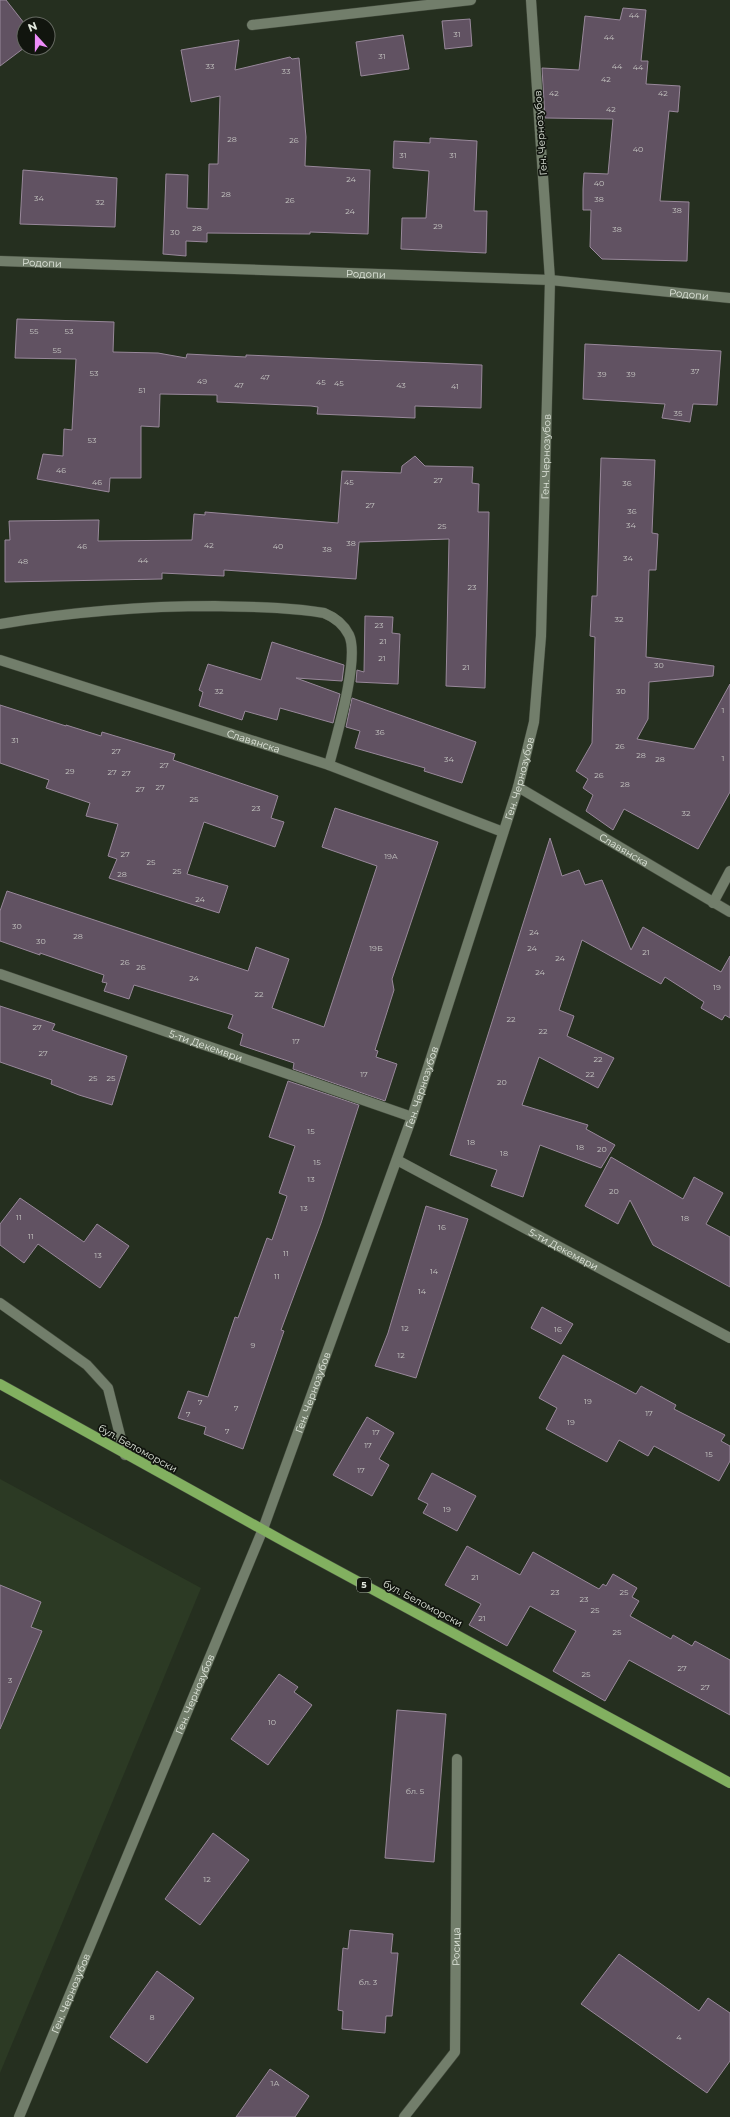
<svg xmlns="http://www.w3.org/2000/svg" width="730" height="2117" viewBox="0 0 730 2117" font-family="Montserrat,sans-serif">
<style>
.built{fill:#2c3a24}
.building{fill:#615262;stroke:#98889a}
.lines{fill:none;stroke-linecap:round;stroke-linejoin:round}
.minor-casing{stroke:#41493b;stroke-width:11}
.major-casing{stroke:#41493b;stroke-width:11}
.minor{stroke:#727e6b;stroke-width:10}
.major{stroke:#82b060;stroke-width:10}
.labels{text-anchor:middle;stroke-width:3.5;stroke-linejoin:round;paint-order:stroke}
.number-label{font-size:8px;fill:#c2c2bf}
.shield{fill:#11150e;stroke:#a3a9a0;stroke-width:1}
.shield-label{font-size:9px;font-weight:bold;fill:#e2e8de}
.street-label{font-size:10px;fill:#e2e8de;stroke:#11150e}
</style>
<rect width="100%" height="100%" fill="#252f1f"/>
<path class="built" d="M0,1479L201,1588L0,2073Z"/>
<path class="building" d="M0,0H6L24,23V48L0,66Z
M623,8L646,10L641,61H648L646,84L680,86L678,112L669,111L660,201L689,202L687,261L602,259L590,247L591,210H583V189L584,173L608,174L613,119L545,118L542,68L579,70L585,16L620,20Z
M470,19L472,46L445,49L442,21Z
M403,35L409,69L361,76L356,42Z
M239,40L235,70L290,57L292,59L299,58L306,137L305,166L370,170L368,234L310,232V234L207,233V242L186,241V256L163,254L166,174L188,175L187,208L208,209L209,164H218L220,96L191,102L181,50Z
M430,138L477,141L474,211H487L486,253L401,249L402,218H426L429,171L393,168L394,141L430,143Z
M23,170L117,178L115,227L20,224Z
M17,319L114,322L113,352L158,353L186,358L187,354L246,357V355L482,365L481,408L415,406V418L317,414L318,407L311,406L217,402V395L160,394L159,427L141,426V478H110L109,492L37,479L43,454L63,456L64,429L72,430L76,359L15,358Z
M585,344L721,351L717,405L693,404L690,422L662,418L665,404L583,399Z
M415,456L425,466L473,467L472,483L479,484L478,512H489L485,688L446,686L449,539L359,542L356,579L224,570V576L162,573V579L5,582V540H10L9,521L99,520L98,541L192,540L194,514L205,515V512L338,523L342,471L401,473L402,466Z
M601,458L655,460L652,533L658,534L656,570H649L646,657L714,666L713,676L649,682L648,719L637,739L694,749L730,684V792L698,849L624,809L613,830L586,811L593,795L583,788L588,779L576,771L592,743L595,637L590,636L592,596H597Z
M365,616L393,617L392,633L400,634L398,684L356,682L357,670L364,672Z
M272,642L344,665L342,681L296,678L340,694L333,723L280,708L277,720L245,711L242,720L199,706L203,692L199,690L208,664L261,680Z
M352,698L476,742L462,783L424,771L425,768L355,748L360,731L346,727Z
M0,705L66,726V725L101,736L102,732L175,754L173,760L278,796L271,818L284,822L275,847L204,822L187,874L228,886L219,913L109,878L117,859L108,856L118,824L86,816L90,803L46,788L49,780L0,763Z
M335,808L438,842L392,979L394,990L375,1050L378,1051L376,1057L397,1064L385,1101L293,1069L294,1063L240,1045L243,1034L228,1028L233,1015L134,985L129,999L104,991L107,983L102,982L104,975L40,953V955L0,941V911L7,891L248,971L256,947L289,959L272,1008L324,1027L377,866L322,847Z
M550,838L562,876L579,870L585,885L602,880L631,950L643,927L721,972L730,956V1018L725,1015L722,1020L701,1008L704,1002L665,977L661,984L582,940L559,1010L574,1016L567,1036L614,1058L598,1088L539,1057L522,1105L588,1125L586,1129L615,1145L601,1168L540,1145L523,1197L491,1186L497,1170L450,1155Z
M0,1006L55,1024L52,1030L127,1056L112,1105L79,1095L51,1084L52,1080L0,1062Z
M288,1081L359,1105L321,1223L281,1330L284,1331L243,1449L204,1434L206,1427L178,1418L188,1391L208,1397L235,1317L238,1318L267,1238L272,1240L287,1196L279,1193L295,1146L269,1137Z
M611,1157L683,1199L694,1177L723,1193L706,1224L730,1237V1287L653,1245L630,1200L618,1224L585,1206Z
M20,1198L84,1242L97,1224L129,1246L100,1288L38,1244L24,1263L0,1245V1224Z
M426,1206L468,1219L416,1378L375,1366L388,1333Z
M542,1307L573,1324L561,1344L531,1328Z
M563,1355L636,1394L641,1386L676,1405L674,1409L725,1435L721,1441L730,1446V1461L719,1481L654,1446L648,1456L619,1440L607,1462L546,1429L557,1408L539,1398Z
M367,1417L394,1433L379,1459L389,1465L372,1496L333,1475Z
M432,1473L476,1496L457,1531L423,1513L428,1504L418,1499Z
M467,1546L520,1575L533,1552L599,1589L603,1584L606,1586L613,1574L637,1588L632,1597L639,1601L630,1616L671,1639L673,1635L692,1646L695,1641L730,1660V1715L629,1660L605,1701L553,1671L576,1631L530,1606L507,1646L469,1625L481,1604L445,1585Z
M0,1585L41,1602L31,1627L42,1631L0,1729Z
M279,1674L298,1687L294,1692L312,1705L268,1765L231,1739Z
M397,1710L446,1714L434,1862L385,1858Z
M213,1833L249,1860L200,1925L165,1899Z
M350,1930L393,1934L391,1953H398L392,2016H386L385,2033L342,2029L343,2011L338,2010L343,1948L348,1949Z
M619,1954L699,2011L708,1998L730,2013V2061L707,2093L581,2004Z
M157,1971L194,1998L147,2063L110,2037Z
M270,2069L309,2096L295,2117H236Z"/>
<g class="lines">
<defs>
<g id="minor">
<path d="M252,25L471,0"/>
<path id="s1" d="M0,261L550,280L730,298"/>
<path d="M0,624C71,612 143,606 215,606C251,607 288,607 324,613C334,617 344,625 349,635C360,658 336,738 329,765"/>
<path id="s2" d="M0,660L329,765L503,832"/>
<path id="s3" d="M518,787L730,912"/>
<path d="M713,903L730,871"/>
<path id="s4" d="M0,974L412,1117"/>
<path id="s5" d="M397,1160L730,1338"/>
<path d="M0,1303L87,1365L108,1388L125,1455"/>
<path id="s6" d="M19,2117L263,1529L412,1117L518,787L534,722L541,636L550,280L531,0"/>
<path id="s7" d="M404,2117L455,2052L457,1759"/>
</g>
<path id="major" d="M0,1384L285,1542L730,1783"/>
</defs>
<use href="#minor" class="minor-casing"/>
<use href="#major" class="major-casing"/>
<use href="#minor" class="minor"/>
<use href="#major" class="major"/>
</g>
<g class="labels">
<g class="number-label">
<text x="634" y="18">44</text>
<text x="457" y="37">31</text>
<text x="609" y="40">44</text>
<text x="382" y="59">31</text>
<text x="210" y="69">33</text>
<text x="617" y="69">44</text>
<text x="638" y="70">44</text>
<text x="286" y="74">33</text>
<text x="606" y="82">42</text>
<text x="554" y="96">42</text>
<text x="663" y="96">42</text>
<text x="611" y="112">42</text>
<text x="232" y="142">28</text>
<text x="294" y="143">26</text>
<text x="638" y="152">40</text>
<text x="403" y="158">31</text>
<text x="453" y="158">31</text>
<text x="351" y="182">24</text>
<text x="599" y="186">40</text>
<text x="226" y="197">28</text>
<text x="39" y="201">34</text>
<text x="599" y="202">38</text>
<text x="290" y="203">26</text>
<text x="100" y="205">32</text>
<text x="677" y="213">38</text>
<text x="350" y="214">24</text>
<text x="438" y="229">29</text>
<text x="197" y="231">28</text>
<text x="617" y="232">38</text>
<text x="175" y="235">30</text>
<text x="34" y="334">55</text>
<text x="69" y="334">53</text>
<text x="57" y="353">55</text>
<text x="695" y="374">37</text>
<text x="94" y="376">53</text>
<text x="602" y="377">39</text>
<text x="631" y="377">39</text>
<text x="265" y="380">47</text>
<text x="202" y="384">49</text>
<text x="321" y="385">45</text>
<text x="339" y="386">45</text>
<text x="239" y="388">47</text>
<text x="401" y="388">43</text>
<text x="455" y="389">41</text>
<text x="142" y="393">51</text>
<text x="678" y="416">35</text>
<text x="92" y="443">53</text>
<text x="61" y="473">46</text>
<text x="438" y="483">27</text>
<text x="97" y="485">46</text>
<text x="349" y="485">45</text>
<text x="627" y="486">36</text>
<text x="370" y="508">27</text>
<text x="632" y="514">36</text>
<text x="631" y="528">34</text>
<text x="442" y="529">25</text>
<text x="351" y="546">38</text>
<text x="209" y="548">42</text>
<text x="82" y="549">46</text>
<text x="278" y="549">40</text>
<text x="327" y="552">38</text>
<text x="628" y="561">34</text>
<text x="143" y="563">44</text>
<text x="23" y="564">48</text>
<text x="472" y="590">23</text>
<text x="619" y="622">32</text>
<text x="379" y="628">23</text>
<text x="383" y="644">21</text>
<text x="382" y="661">21</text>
<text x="659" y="668">30</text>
<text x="466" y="670">21</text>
<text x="219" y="694">32</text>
<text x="621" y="694">30</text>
<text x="723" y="713">1</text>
<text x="380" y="735">36</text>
<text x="15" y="743">31</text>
<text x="620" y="749">26</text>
<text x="116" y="754">27</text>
<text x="641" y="758">28</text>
<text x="723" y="761">1</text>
<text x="449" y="762">34</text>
<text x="660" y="762">28</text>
<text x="164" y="768">27</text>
<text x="70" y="774">29</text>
<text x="112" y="775">27</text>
<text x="126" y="776">27</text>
<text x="599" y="778">26</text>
<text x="625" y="787">28</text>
<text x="160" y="790">27</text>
<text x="140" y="792">27</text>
<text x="194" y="802">25</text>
<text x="256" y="811">23</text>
<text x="686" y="816">32</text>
<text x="125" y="857">27</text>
<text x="391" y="859">19А</text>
<text x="151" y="865">25</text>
<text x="177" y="874">25</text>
<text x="122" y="877">28</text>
<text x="200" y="902">24</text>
<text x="17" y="929">30</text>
<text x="534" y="935">24</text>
<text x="78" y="939">28</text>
<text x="41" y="944">30</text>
<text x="376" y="951">19Б</text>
<text x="532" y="951">24</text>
<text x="646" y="955">21</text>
<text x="560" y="961">24</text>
<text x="125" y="965">26</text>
<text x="141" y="970">26</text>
<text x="540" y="975">24</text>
<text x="194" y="981">24</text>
<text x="717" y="990">19</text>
<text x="259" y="997">22</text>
<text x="511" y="1022">22</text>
<text x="37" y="1030">27</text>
<text x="543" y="1034">22</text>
<text x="296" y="1044">17</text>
<text x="43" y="1056">27</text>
<text x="598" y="1062">22</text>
<text x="364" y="1077">17</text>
<text x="590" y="1077">22</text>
<text x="93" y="1081">25</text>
<text x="111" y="1081">25</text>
<text x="502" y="1085">20</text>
<text x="311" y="1134">15</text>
<text x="471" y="1145">18</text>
<text x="580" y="1150">18</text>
<text x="602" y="1152">20</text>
<text x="504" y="1156">18</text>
<text x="317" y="1165">15</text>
<text x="311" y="1182">13</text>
<text x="614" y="1194">20</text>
<text x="304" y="1211">13</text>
<text x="19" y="1220">11</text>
<text x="685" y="1221">18</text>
<text x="442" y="1230">16</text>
<text x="31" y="1239">11</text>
<text x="286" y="1256">11</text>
<text x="98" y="1258">13</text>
<text x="434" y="1274">14</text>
<text x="277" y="1279">11</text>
<text x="422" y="1294">14</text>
<text x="405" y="1331">12</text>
<text x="558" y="1332">16</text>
<text x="253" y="1348">9</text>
<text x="401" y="1358">12</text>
<text x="588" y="1404">19</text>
<text x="200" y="1405">7</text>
<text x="236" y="1411">7</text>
<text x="649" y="1416">17</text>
<text x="188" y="1417">7</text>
<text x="571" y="1425">19</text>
<text x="227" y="1434">7</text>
<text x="376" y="1435">17</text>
<text x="368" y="1448">17</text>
<text x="709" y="1457">15</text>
<text x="361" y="1473">17</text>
<text x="447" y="1512">19</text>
<text x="475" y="1580">21</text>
<text x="555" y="1595">23</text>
<text x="624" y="1595">25</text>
<text x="584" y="1602">23</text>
<text x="595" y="1613">25</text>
<text x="482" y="1621">21</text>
<text x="617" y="1635">25</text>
<text x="682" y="1671">27</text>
<text x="586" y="1677">25</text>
<text x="10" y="1683">3</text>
<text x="705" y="1690">27</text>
<text x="272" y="1725">10</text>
<text x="415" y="1794">бл. 5</text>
<text x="207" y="1882">12</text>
<text x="368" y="1985">бл. 3</text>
<text x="152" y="2020">8</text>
<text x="679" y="2040">4</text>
<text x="275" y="2086">1А</text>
</g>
<rect class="shield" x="357" y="1578" width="14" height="14" rx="3"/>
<g class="shield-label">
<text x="364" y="1588">5</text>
</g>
<g class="street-label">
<text transform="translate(540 133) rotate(-94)" y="4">Ген. Чернозубов</text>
<text dy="4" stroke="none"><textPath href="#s1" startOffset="42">Родопи</textPath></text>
<text dy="4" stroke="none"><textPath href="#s1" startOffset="366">Родопи</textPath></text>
<text dy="4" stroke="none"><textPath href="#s1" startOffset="690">Родопи</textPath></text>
<text dy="4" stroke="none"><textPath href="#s6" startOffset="1754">Ген. Чернозубов</textPath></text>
<text dy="4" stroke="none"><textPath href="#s2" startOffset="266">Славянска</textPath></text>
<text dy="4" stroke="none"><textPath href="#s6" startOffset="1430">Ген. Чернозубов</textPath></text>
<text dy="4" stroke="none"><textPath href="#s3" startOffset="123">Славянска</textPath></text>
<text dy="4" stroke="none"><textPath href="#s4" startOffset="218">5-ти Декември</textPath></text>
<text dy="4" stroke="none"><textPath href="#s6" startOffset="1106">Ген. Чернозубов</textPath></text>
<text dy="4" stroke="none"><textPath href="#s5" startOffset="189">5-ти Декември</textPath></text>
<text dy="4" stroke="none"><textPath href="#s6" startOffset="782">Ген. Чернозубов</textPath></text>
<text transform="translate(138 1448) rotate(29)" y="4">бул. Беломорски</text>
<text transform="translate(423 1603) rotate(28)" y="4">бул. Беломорски</text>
<text dy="4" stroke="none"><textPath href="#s6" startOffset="458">Ген. Чернозубов</textPath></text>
<text dy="4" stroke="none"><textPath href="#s7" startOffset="188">Росица</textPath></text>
<text dy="4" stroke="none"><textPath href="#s6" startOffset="134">Ген. Чернозубов</textPath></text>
</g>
</g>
<g transform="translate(36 36) rotate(339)"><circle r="19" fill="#11150e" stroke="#656961"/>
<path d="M0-3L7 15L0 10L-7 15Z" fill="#ed8cf9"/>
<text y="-6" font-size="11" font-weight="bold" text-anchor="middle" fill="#e2e8de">N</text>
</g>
</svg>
